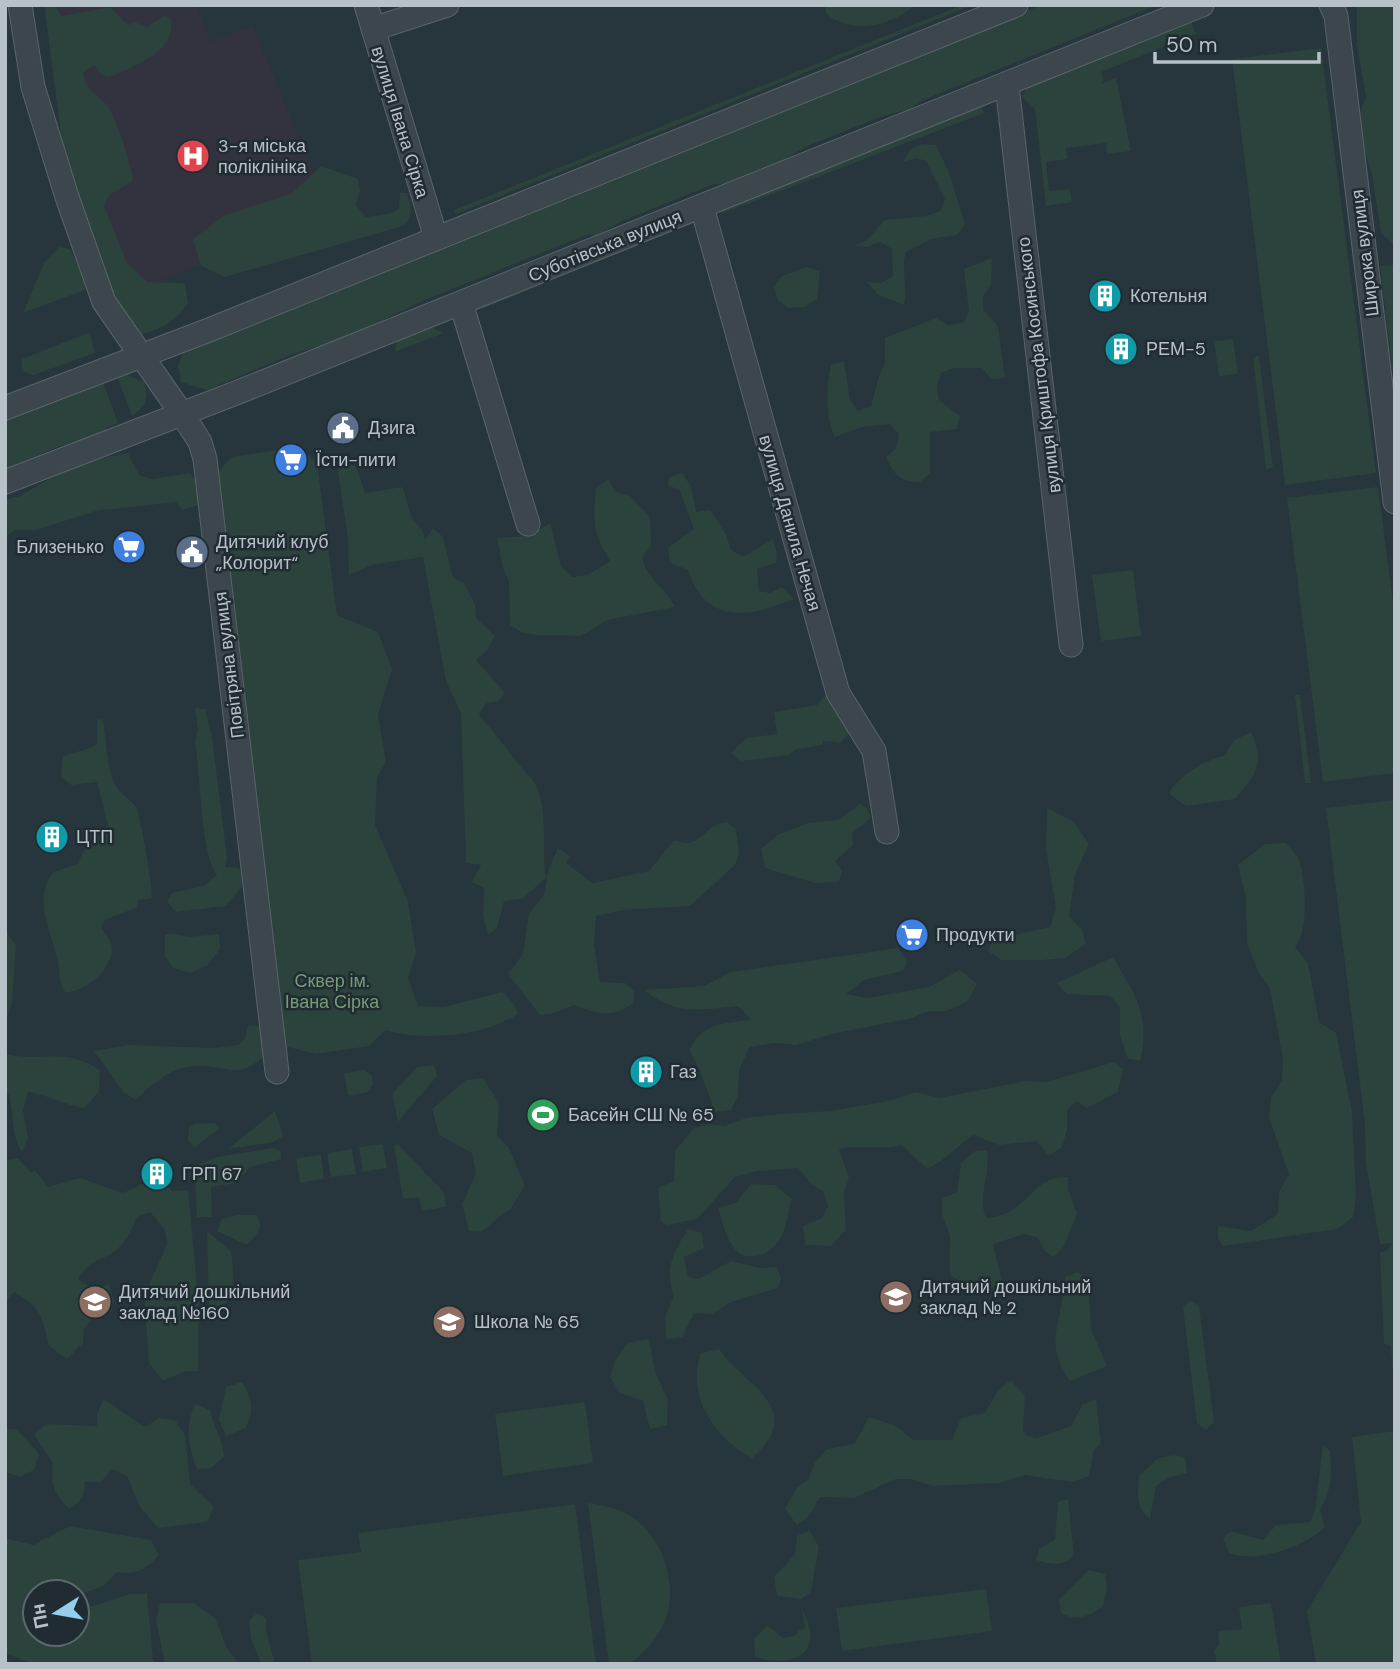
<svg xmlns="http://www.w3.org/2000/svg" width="1400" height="1669" viewBox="0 0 1400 1669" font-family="'DM Sans',sans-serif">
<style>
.medical{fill:#32333f}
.green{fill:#2c423d}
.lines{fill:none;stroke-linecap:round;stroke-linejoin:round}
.minor-casing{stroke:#59646b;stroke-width:25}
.minor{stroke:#3b474d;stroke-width:23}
.labels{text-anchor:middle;stroke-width:5;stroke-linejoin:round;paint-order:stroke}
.street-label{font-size:18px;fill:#b7c1c8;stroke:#202c32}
.poi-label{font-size:18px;fill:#b7c1c8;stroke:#202c32;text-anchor:start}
.park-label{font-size:18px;fill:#779b77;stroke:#202c32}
</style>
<rect width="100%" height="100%" fill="#27353d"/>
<path class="medical" d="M51,5H196L210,42L253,26L330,213L127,294L59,99L44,7Z"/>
<path class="green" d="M54,5L62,16L111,7L124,22L130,25L135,22L147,27L163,16L170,17C180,51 132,67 109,77L102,75L94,65L83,73C87,97 103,94 111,112C119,127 131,164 133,181L109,195L104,206L127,263L147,282L185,283L188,303C173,325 158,330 133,337L108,317L96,242L88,233L64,158L45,11L47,6Z
M826,5H915C889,27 855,35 826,14Z
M962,5H973L456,214L454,210Z
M1042,5H1157L923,100L910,109L883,116L805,147L763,172L727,184H714L620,222L595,236L589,234L425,300L342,339L290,355L207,390L181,382L178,365L185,348Z
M1361,5H1395V246L1381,233L1372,174L1362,143L1360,112L1366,97L1357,45V7Z
M1191,21L1196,34L1101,72L1104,80L1100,84L1116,78L1131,151L1107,154L1106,143L1066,148L1067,159L1046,162L1049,191L1070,189L1072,202L1046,206L1035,109L1022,97L1028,86Z
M1321,48L1376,473L1285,485L1232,59Z
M981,105L984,113L721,214L718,206Z
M922,144L936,145L948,170L965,224L957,235L931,239L906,252C900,271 909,287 904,305L878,295L867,282L881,283L893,276L892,249L880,242L868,247L854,246L867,240L885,220L927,216L940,211L945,199L926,161L916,158L903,162L910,150Z
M321,166L358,179L360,191L356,205L366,217L393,213L399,208L400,193H407C412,207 414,215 403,226L225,277L201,266L193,239L225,215L291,194Z
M684,220L686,226L482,309L480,303Z
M59,247L70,249L84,277L85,290L23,313L44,263Z
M992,258L991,285L983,296V310L998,326L1005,378L991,379L982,368H954L941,373L937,386L939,400L960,416L957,429L930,432V473L920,482C900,482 894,475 886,457L896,448L899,434L890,424L862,427L835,437C825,418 826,386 831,365L844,361L850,400L858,411L871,406L879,376L885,364V338L936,318L948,325L963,323L969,311L964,269Z
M1395,265V381H1394L1380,266Z
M807,267L820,271L817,299L805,307L788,308L778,300L773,287L782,276Z
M419,327H431L443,333L395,352L397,336Z
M90,332L95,353L34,375L21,371L22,359Z
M1233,339L1238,374L1219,376L1214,341Z
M1259,356L1273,468L1266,469L1253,357Z
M125,374L144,382C149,398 147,406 132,416L117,377Z
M103,382L118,423L107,427L104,433L60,446L5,469V416Z
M299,447L317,463L337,615L378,632L392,669L378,715L386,761L377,778L375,825L408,902L416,953L408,977L418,1006L444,1007L502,992L514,1004L518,1014C486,1036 423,1042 386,1030L369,1046L316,1054L284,1046L216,475L231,457Z
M128,453L140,476L153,479L190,473L198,484V505L183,510L176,502L96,511L36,530H15L5,537V500L20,496L74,464Z
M337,465L356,466L365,493L402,487C407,496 407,506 411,515C416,525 424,528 425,540L433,528L443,537L453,578L463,582L475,604L476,618L495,636L487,650L476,660L505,693L498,701L487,703L479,714L527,774C551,792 541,849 546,878L522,899L504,901L497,928L488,935L483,916L484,888L472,882L481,865L466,863L461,714L446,681L423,557L372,565L349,575L348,539Z
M682,473L691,486L696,512L710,510L726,534L731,550L743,557L773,539L777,553L776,563L757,569L759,591L770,593L782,587L794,599C749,618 706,625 688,570L670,563L668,548L694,529L680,491L668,485L669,477Z
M608,479L615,492L630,496L650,517L651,546L642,558C647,579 666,588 675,607L607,620L581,636L537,635L523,633L510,625L509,581L503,568L497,538L529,536L550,523L561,566L572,577L587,575L610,561C592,533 593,521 596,488Z
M1378,487L1395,617V773L1323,782L1287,498Z
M1133,570L1141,636L1101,641L1092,575Z
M826,695L852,719L854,728L840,743L823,741V745L797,749L789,755L741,761L731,753L746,738L777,734L774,712L817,705Z
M1295,695H1300L1311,783H1305Z
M195,708L205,709L212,736L227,858L225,867L238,868L246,875L241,888L226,906L176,912L167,902L172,893L203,886L217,875C201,858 200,770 195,741L198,730Z
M97,719L103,720C106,737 107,769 115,784C119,794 131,799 136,807C140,814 153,887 152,898L138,900V907L105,920L101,926C104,935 112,939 112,950C110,973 87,989 66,993C58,985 60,971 58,961C51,932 33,901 52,873L77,864L86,847L108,825L97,782L71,785L61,776L63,757C75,750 86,752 97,744Z
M1251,732C1266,761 1256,775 1235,799L1186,806L1169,794C1176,777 1206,759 1224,756L1234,740Z
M1395,800V1399L1391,1347L1384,1343L1380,1252L1387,1251L1392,1243L1380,1244L1366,1163L1365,1125L1326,808Z
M860,804L867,808L871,818L852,833L853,845L835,861L842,871L839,882L815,883L765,868L761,849L777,835L808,823L838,820Z
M1047,808L1074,822L1089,844L1075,875L1069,916L1082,930L1086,944L1065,958L1043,960H1001L988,951L995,934L1014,935L1050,927L1056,908L1046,849Z
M727,822L736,829L739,853L735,865L690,906L623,910L596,916L594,944L600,982L625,983L634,991V1003C610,1019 598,1014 574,1005L552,1014L540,1015L508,974L523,954L529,914L544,895L549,869L558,848L570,856L566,863L593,883L649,871L674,840C704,851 702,824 727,822Z
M1286,843C1290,848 1297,854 1299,860C1306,880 1309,932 1295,947L1308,963L1319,1022L1336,1033L1352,1112L1356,1196L1353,1217L1337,1229L1223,1246L1218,1238V1226L1251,1231L1278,1214L1279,1192L1289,1174L1269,1118L1271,1097L1282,1080L1283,1060L1270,988L1258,972L1247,943L1246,898L1238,865L1265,844Z
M5,930L16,945L12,1004L5,1023Z
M170,933L189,937L219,934L220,949L208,965L190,973L173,968L165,957V935Z
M898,948L907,962L903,971L864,980L846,994L867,998L929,987L960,970L977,984L967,1002L946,1011L925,1012L912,1018L832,1034L796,1045L773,1043L750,1047L739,1070L738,1096L731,1110L715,1112L700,1071L689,1050C706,1019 722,1026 751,1019L738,1006C699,1010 676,1016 644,990L704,986L730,972Z
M1113,957C1135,995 1151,1015 1140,1061L1128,1059L1120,1036V1007L1110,996L1067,994L1057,983Z
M254,1025L260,1028L270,1051C233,1087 226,1060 187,1067C168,1070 149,1087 136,1100L124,1093L94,1051L127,1045L213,1048L239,1045L245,1039L248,1026Z
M5,1054C44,1063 61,1046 100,1070L99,1091L85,1108C64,1105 48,1095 28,1092L23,1110L28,1138L22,1152C12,1140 13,1111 9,1094L5,1093Z
M1114,1062L1123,1069L1118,1092L1087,1108L1076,1101L1067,1110V1130L1062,1147L1049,1156L1036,1141L999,1145L974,1135C955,1147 948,1159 927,1169L902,1145C880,1151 862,1144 839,1149L849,1178L844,1192L846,1230L831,1246L805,1245L803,1226L822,1218L828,1206L823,1191L812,1185L798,1168L757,1171L735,1177L697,1219L667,1225L661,1221L658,1188L674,1181L675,1151L694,1128L709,1124L724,1126L746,1118L780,1114L831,1111L893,1100L915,1092L939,1098L1025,1081L1046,1082Z
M434,1065L437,1076L398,1122L392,1094L417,1067Z
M365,1070L372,1076L373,1084L368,1092L348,1096L344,1073Z
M483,1078L499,1103L497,1135L509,1148L525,1186L511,1208L481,1232L469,1231L462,1204L476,1174L472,1153L439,1135L432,1109L466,1080Z
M275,1111L283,1136L274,1142L228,1149Z
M215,1123L220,1128L194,1148L188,1140L189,1128L194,1124Z
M383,1144L387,1168L363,1172L359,1147Z
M398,1144L444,1192L446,1207L422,1211L419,1197L403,1199L394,1145Z
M273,1148L281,1151V1159L250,1167L236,1183L211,1187L212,1217H197L194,1166L217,1157Z
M352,1149L356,1174L331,1177L327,1153Z
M987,1150C991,1174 977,1197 986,1218C1031,1214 1028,1176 1068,1177V1189L1077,1213L1064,1246L1053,1257L1045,1251L1037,1237L1024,1234L993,1244L1002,1280L988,1291L970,1288L950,1275C949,1263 950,1253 950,1241C950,1223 939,1224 943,1198L957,1192L961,1163L975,1151Z
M321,1155L324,1179L300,1183L296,1158Z
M18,1158L31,1173L35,1170L48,1187L80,1178L123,1193L155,1178L173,1191L188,1190L199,1307L198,1371L183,1372L163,1381L149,1363L144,1296L167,1244L165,1230L150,1212L137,1217C131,1231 125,1245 112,1253C93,1265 93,1258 78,1279L97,1291L109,1283L114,1303L96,1312L84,1329L83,1343L67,1359L49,1346C42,1317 41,1307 14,1292L5,1303V1160Z
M751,1184L775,1185L792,1199C788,1211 786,1232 778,1242C773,1249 764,1255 755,1256C730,1261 724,1226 718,1208L736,1203Z
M238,1215H256C265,1229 257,1234 247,1245L217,1231L222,1219Z
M688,1229L702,1233L704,1248L684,1257L688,1277L698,1279L731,1261L760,1268L777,1267L781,1278L778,1288L731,1302L712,1314L694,1313L682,1337L666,1339L665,1316L674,1296C664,1270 673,1252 688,1229Z
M207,1231L231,1251C234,1274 238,1301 213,1314L209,1306Z
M1078,1272L1088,1280L1091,1329L1107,1366L1070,1381C1041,1341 1064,1320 1065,1277Z
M1190,1300L1199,1306L1214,1422L1206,1430L1197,1423L1183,1307Z
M649,1339L655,1372L668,1400L667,1425L650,1429L643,1401L620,1393L610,1377L616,1359L628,1343Z
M719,1349C746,1387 808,1409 752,1458C715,1439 685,1395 701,1353Z
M1010,1380L1025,1395L1023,1430L1027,1436L1037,1438L1071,1426L1082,1405L1096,1399L1101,1444L1094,1450L1089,1476L1073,1482L1025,1475L999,1483L932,1486L911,1479H896L854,1498L820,1497L810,1515L797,1525L785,1509L797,1487L808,1480L815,1462L827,1449L854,1444L869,1417L894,1425L914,1440H952L961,1418L985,1413L997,1392Z
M242,1382C253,1399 254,1410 246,1428L226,1436L219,1420L226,1387Z
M104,1399L145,1427L159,1418L175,1420L185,1435L190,1484L214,1507L207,1522L158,1528L140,1507L127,1476L112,1469L101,1482H85L83,1498L69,1509C54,1494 50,1484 53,1463L34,1435L46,1424L97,1426V1414Z
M585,1402L593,1463L503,1476L495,1414Z
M195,1404L210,1410C214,1428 223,1439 224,1457L211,1468L197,1469C188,1447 185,1425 195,1404Z
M17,1429L39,1454L34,1470L20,1477L5,1472V1430Z
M1395,1431V1664H1316L1307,1611L1361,1522L1352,1437Z
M1323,1444L1330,1451C1332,1472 1332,1491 1320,1510L1325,1528C1303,1547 1256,1564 1229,1553L1223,1538L1231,1531L1263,1540L1276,1525L1310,1522L1315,1511Z
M1173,1455L1185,1457L1187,1473L1170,1477L1156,1486L1150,1519C1135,1507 1138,1494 1139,1476L1157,1459Z
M1068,1499L1074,1555C1064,1568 1049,1564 1036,1560L1039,1549L1055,1539L1058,1502Z
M588,1503C601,1505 614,1507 625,1513C663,1532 682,1589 662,1628C655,1641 641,1655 629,1664H609Z
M575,1504L596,1664H312L298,1560L361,1552L358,1533Z
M70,1526L151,1540L159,1555C145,1570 137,1575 117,1572L103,1586L77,1596V1592H35V1634H77V1611L130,1594H147L153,1660L158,1664H33L5,1653V1538L33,1545Z
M809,1530L819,1547L811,1592L801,1599L777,1596L774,1577L795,1554L797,1536Z
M1089,1570L1105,1574L1107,1588L1103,1606C1090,1616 1076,1622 1061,1613L1059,1600Z
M986,1589L992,1631L842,1651L836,1608Z
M160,1603H194L215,1618L227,1648L239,1664H165L156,1620Z
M1271,1603L1281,1664H1217L1214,1651L1219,1644L1218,1631L1242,1629L1239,1607Z
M802,1609C826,1653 795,1669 755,1657L754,1639L767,1625L783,1638L795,1636L799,1630L805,1628Z
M257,1613L266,1618V1630L275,1664H261L251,1638L249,1621Z"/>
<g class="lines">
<defs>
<path id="minor" d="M20,5L33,87L67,197L104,302L182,414L200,442L205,459L277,1072
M366,5L436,238
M1331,5L1336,16L1395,502
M373,29L447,5
M1007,85L1071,645
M702,207L838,693L874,751L887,832
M461,303L528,524
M5,408L209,330L1016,5
M5,482L236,393L1202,5"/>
</defs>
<use href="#minor" class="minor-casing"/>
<use href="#minor" class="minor"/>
</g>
<defs>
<symbol id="hospital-disc" viewBox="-11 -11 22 22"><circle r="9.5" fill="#e0444e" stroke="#202c32"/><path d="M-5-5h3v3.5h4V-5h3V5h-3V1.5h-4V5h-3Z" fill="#fff"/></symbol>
<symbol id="building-disc" viewBox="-11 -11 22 22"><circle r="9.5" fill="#0f9aa8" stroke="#202c32"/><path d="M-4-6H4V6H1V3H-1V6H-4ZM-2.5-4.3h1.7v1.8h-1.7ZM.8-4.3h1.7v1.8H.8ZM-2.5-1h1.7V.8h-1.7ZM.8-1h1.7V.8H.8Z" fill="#fff"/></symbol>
<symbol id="civic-disc" viewBox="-11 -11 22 22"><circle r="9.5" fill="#5c6f8a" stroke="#202c32"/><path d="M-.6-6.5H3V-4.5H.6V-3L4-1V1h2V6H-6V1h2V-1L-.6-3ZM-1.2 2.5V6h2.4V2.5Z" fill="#fff"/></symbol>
<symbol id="supermarket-disc" viewBox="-11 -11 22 22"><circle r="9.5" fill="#3f7fe0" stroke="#202c32"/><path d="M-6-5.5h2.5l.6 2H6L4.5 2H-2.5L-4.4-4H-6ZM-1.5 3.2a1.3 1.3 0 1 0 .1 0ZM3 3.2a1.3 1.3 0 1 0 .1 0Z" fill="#fff"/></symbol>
<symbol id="stadium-disc" viewBox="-11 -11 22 22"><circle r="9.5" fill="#2e9e5b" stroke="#202c32"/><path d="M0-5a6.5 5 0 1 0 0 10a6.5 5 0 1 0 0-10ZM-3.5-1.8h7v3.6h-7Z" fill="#fff"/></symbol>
<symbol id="school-disc" viewBox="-11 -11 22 22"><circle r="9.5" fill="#8d6e63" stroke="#202c32"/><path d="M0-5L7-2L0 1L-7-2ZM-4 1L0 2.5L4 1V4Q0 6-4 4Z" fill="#fff"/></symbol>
</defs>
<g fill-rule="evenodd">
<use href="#hospital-disc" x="174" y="137" width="38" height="38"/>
<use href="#building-disc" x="1086" y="277" width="38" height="38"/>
<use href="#building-disc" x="1102" y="330" width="38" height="38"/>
<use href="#civic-disc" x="324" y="409" width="38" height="38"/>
<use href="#supermarket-disc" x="272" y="441" width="38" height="38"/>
<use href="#supermarket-disc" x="110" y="528" width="38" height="38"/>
<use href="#civic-disc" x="173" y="533" width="38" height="38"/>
<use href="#building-disc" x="33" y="818" width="38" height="38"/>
<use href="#supermarket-disc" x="893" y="916" width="38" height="38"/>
<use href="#building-disc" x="627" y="1053" width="38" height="38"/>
<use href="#stadium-disc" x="524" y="1096" width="38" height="38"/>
<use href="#building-disc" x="138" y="1155" width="38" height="38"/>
<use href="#school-disc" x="877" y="1278" width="38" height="38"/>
<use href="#school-disc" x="76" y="1283" width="38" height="38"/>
<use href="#school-disc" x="430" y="1303" width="38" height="38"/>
</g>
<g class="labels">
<g class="street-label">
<text transform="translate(400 122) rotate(73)" y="6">вулиця Івана Сірка</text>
<text transform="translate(605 246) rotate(-22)" y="6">Суботівська вулиця</text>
<text transform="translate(1365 253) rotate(-97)" y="6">Широка вулиця</text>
<text transform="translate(1039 365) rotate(-97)" y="6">вулиця Криштофа Косинського</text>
<text transform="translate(790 523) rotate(74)" y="6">вулиця Данила Нечая</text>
<text transform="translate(229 665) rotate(-97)" y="6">Повітряна вулиця</text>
</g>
<g class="poi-label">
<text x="218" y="152">3-я міська<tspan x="218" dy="21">поліклініка</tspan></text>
<text x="1130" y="302">Котельня</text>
<text x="1146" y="355">РЕМ-5</text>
<text x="368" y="434">Дзига</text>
<text x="316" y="466">Їсти-пити</text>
<text x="216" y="548">Дитячий клуб<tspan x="216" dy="21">„Колорит“</tspan></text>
<text x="104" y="553" text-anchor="end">Близенько</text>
<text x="76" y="843">ЦТП</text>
<text x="936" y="941">Продукти</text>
<text x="670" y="1078">Газ</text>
<text x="568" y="1121">Басейн СШ № 65</text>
<text x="182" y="1180">ГРП 67</text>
<text x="920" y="1293">Дитячий дошкільний<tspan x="920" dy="21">заклад № 2</tspan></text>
<text x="119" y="1298">Дитячий дошкільний<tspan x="119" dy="21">заклад №160</tspan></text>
<text x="474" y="1328">Школа № 65</text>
</g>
<g class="park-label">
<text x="332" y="987">Сквер ім.<tspan x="332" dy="21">Івана Сірка</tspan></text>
</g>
</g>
<rect width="1400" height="1669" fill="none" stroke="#b7c1c8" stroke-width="14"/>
<g transform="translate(56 1613) rotate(259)"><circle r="33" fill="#202c32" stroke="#5c686e" stroke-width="2"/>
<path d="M0-5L12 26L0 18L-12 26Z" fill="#95cdee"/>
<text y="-10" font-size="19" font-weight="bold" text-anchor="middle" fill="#b7c1c8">Пн</text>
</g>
<path d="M1155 52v10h164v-10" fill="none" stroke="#b7c1c8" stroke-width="3.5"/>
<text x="1166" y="52" font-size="21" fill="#b7c1c8" stroke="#202c32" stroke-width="5" paint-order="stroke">50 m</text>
</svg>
